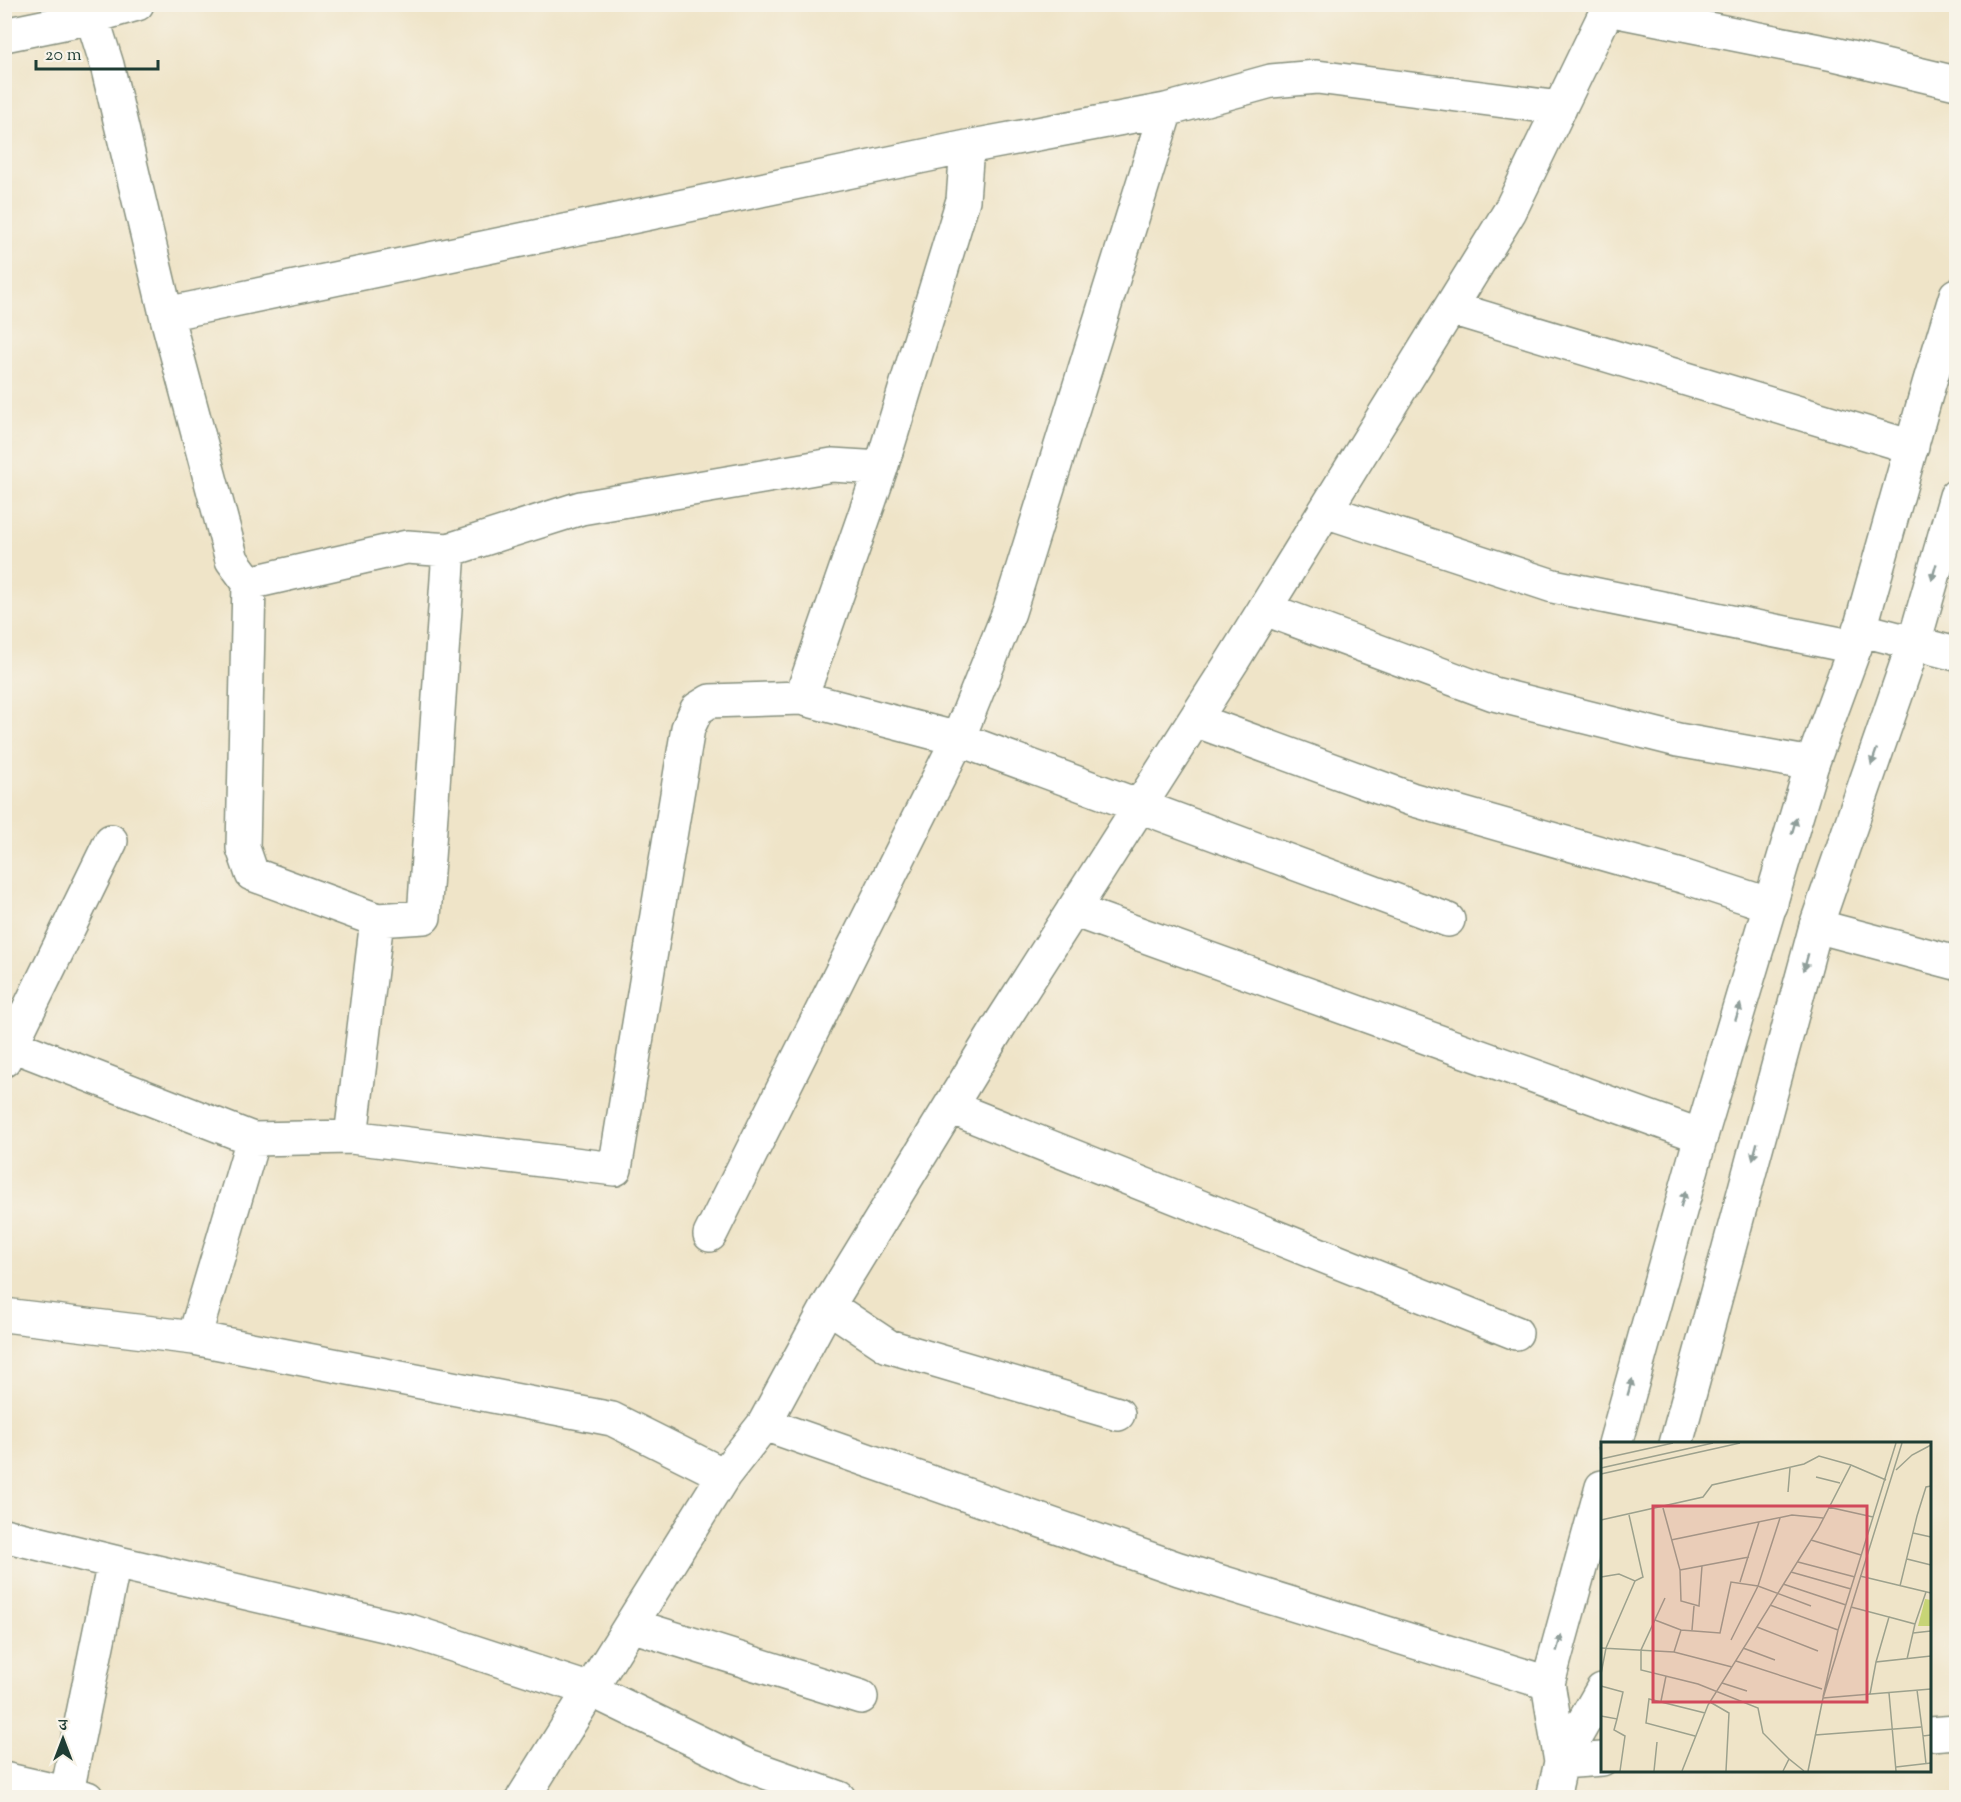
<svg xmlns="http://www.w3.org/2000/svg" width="1961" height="1802" viewBox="0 0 1961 1802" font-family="'Sorts Mill Goudy','Noto Serif Devanagari',serif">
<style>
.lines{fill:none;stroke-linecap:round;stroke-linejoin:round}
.street-casing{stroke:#87907e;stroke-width:36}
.secondary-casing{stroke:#87907e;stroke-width:36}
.street{stroke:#fff;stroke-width:33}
.secondary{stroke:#fff;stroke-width:33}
.oneway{fill:#8f9e9a}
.inset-road{fill:none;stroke:#9ca18d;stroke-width:1.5}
.view{fill:#d1495b;fill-opacity:0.15;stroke:#d1495b;stroke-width:3}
.inset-edge{fill:none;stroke:#1f3d34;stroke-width:3}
</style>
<rect width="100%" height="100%" fill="#f7f3e8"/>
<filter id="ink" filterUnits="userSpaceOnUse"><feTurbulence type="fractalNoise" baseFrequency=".0167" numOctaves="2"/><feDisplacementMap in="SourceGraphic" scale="12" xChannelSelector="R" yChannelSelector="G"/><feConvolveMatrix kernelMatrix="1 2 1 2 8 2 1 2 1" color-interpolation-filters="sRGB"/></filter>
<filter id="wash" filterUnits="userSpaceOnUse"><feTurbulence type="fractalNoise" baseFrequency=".008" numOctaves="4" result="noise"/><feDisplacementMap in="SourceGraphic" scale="24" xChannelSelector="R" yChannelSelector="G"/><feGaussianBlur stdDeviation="1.35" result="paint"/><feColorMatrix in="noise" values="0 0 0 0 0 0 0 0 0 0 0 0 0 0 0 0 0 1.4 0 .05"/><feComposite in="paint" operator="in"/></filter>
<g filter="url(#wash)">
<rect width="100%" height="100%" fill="#efe4c8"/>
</g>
<g filter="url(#ink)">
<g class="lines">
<defs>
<path id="street" d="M1608,9L1834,54L1956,83
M92,17L107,65L166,314L232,560L249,583L243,848L252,874L377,920L424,917L449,550
M4,35L92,17L137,4
M1451,308L1912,447
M166,314L967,147L1166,110L1271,81L1317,77L1560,108
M1325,511L1553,586L1855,647
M249,583L407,547L449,550L581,508L832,465L881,468
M1265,609L1494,694L1678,740L1812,764
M1859,629L1956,654
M801,698L881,468L963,200L967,147
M1195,720L1411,799L1685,877L1771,905
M1073,910L1701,1136
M1816,926L1956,963
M12,1045L253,1139L351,1137L615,1169L688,728L697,709L710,701L801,698L958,739L1448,920
M4,1060L111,841
M950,1107L1516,1333
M351,1137L377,920
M710,1235L958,739L1009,612L1166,110
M828,1306L888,1346L1118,1414
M4,1315L194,1338L612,1419L724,1475
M194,1338L253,1139
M764,1424L1179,1569L1548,1683
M4,1535L114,1562L410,1631L591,1690L746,1765L839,1798
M631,1625L861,1697
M4,1779L87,1798
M67,1792L114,1562
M523,1798L724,1475L764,1424L828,1306L1003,1020L1233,660L1510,211L1610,4"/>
<path id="secondary" d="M1615,1444L1701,1136L1812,764L1855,647L1929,384L1956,295
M1676,1444L1816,926L1914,643L1956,496
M1930,1734L1956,1732
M1561,1762L1548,1683L1602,1487
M1561,1762L1602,1759
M1553,1798L1561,1762L1602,1690"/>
</defs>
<use href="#street" class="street-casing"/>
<use href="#secondary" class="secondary-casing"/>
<use href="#street" class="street"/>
<use href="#secondary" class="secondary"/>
</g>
<defs><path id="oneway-solid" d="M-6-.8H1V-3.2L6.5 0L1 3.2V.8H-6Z" transform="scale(1.5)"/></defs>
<g class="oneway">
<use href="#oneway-solid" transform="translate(1934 572) rotate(106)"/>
<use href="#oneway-solid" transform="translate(1874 757) rotate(109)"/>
<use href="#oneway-solid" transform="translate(1794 826) rotate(-74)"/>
<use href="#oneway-solid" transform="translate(1806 962) rotate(105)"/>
<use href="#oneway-solid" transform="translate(1738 1012) rotate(-73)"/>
<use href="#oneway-solid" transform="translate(1755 1151) rotate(105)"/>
<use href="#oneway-solid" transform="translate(1683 1199) rotate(-74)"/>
<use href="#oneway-solid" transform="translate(1630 1387) rotate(-74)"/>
<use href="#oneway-solid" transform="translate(1559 1643) rotate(-74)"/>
</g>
</g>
<g transform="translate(1601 1442)">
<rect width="330" height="330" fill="#efe4c8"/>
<path d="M324,157L330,158V184H317Z" fill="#c7d476"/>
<path class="inset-road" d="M0,17L72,1M0,26L112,1M295,28L311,13L330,3M0,32L139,1M215,35L239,41M187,50L189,26M227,65L272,75M62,66L79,128L80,159L98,164L101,124M0,78L102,55L111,43L203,22L218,14L250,23M312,91L330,95M70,98L191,73L222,76M210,98L260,113M306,117L330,123M197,120L254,135M79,128L148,115M190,130L250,147M259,134L330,151M0,135L18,132L34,139L42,135L28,73M139,140L158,80M182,142L245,163M299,144L316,74L325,45L330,44M64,156L40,208V228L97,242L157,266L162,291L188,317M169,163L237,188M250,165L288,175L275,220M288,175L314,182L325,150M54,178L80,188L119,191L130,140L157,144L210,164M156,185L217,209M91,188L93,164M312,191L330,189M130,198L157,144L179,76M0,206L73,210L131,225M142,206L174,218M73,210L80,188M306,217L314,182M135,219L221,247M0,232L5,206L34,139M121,241L146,249M0,244L22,250L16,277L0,274M316,248L322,294L330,293M288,251L295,329M269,252L275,220L330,214M222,255L237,188L295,1M222,256L330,247M60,259L65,234M109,260L128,271L125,329M16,277L13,288L24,294L19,329M214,293L320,285M94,294L45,281L48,257L104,271M322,294L325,322M295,325L330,321M53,329L56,300M81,329L107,263L217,87L250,23L285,38M182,329L188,317L203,329M207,329L222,256L301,1"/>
<path class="view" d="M52,64H266V260H52Z"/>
<rect width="330" height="330" class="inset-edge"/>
</g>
<rect width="1961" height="1802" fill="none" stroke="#f7f3e8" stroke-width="24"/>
<g transform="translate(63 1739)" stroke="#f7f3e8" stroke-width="4.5" paint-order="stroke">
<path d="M0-4.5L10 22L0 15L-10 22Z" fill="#1f3d34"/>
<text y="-9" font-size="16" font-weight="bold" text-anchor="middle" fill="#1f3d34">उ</text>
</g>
<path d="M36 60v9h122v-9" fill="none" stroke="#1f3d34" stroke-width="3"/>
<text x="45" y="60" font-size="18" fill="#1f3d34" stroke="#f7f3e8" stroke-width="4.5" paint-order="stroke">20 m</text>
</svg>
